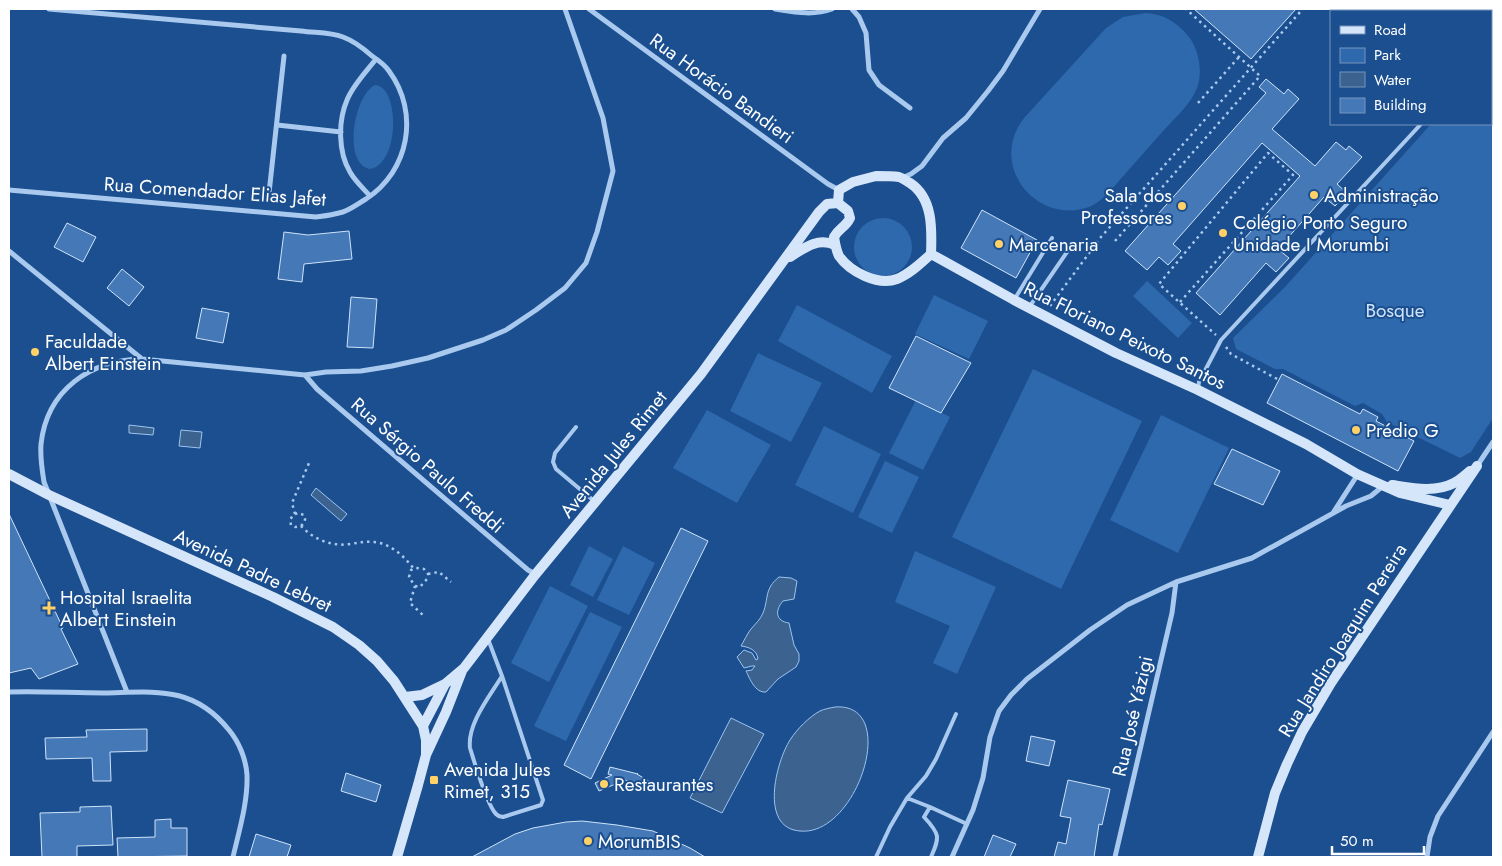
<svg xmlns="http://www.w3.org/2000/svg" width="1502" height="866" viewBox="0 0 1502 866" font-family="Jost,sans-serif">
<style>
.green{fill:#2e69ad}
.water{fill:#3c6290;stroke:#9cc4f0}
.building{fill:#4478b7;stroke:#cfe3fa}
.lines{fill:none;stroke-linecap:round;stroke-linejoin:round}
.path{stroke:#a9c9ee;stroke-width:2.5;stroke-dasharray:2.5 4;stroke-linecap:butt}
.lane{stroke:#a9c9ee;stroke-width:4}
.street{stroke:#a9c9ee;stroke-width:5}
.secondary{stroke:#d6e6fa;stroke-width:10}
.poi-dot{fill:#ffd166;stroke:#1b4f8f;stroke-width:2}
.labels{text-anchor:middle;stroke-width:4;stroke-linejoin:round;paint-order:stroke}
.street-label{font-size:19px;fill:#fff;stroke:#1b4f8f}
.poi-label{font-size:19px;fill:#fff;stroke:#1b4f8f;text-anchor:start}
.park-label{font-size:19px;fill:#cfe3fa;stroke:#1b4f8f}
</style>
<rect width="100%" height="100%" fill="#1b4f8f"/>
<path class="green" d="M1146,13C1164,14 1178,23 1189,37C1199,50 1203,72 1197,88C1190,105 1176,117 1164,130C1146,150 1128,171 1110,191C1104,197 1097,204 1089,207C1034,226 987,162 1025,117L1106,28L1123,17Z
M1493,66V289L1492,291L1493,418L1471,452L1460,458L1387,422L1382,414L1363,403L1355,406L1283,369H1275L1236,349L1233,338L1285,287L1431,124H1491V67Z
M375,85C400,86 400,164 370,169C342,164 354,95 375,85Z
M854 247a29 29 0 1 1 58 0a29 29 0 1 1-58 0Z
M1147,281L1192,323L1178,338L1133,296Z
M934,295L988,321L969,359L915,334Z
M797,305L892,356L872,393L778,341Z
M758,353L822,383L791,442L730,411Z
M1033,369L1142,421L1061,589L952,537Z
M916,400L950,417L923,470L889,453Z
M707,410L771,445L737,503L673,468Z
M1161,415L1229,448L1178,553L1110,520Z
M824,426L881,454L853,513L795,485Z
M885,461L919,477L892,533L858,517Z
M589,546L613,559L593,597L570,585Z
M623,546L655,563L629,615L597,600Z
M915,551L996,587L957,674L933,663L950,626L895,602Z
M550,586L588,606L549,682L511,663Z
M590,612L622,627L566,741L534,726Z"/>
<path class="water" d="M129,425L154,428L153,435L129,433Z
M181,430L202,432L200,448L179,446Z
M316,488L347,514L341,521L311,495Z
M779,577L791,578L797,581L794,599L783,601C775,610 775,621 789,623L794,645L799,654V661L796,667L778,679L766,692C755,693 750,679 746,671L752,670L755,666H752L744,668L737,657L744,650L752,653L756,660L758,659C757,650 749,647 741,646C744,641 747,634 751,629C756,623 760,620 763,613C769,598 764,589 779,577Z
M835,707C901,702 857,837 800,831C759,828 776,762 790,740C797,729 809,717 820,711C824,709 830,708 835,707Z
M731,718L764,734L722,813L690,798Z"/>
<path class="building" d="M1194,9H1296L1251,59Z
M1266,79L1284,94L1288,89L1299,99L1272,129L1315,166L1336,142L1346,150L1349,146L1362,157L1337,184L1347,193L1335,206L1324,197L1278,249L1289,258L1276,272L1266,263L1220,315L1196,293L1300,176L1262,143L1173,244L1181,251L1168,265L1159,257L1147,270L1125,251L1266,93L1259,87Z
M982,210L1037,240L1016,278L961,248Z
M67,223L96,237L83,262L54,247Z
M349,231L352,259L304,264L302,282L278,279L284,232L308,235Z
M122,269L144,287L129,306L107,288Z
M351,297L377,299L373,348L347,347Z
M202,308L229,313L223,343L196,338Z
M916,336L971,363L941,413L889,388Z
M1282,374L1360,414L1363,409L1378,417L1376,421L1414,441L1398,471L1267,403Z
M1232,449L1280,471L1263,505L1214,484Z
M9,514L63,628L61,629L78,664L39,679L31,668L9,673Z
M681,528L708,541L591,779L564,765Z
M147,729V751L110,752L111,781H93L92,758L46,759L45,738L87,737L86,730Z
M1031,736L1055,741L1049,766L1026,761Z
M610,767L638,774H637L655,785L653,789L625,780L599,791L595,783L612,775L608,774Z
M346,773L381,785L376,802L341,791Z
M1068,780L1110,789L1102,825L1099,824L1094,857H1054L1058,842L1066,844L1071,818L1060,816Z
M111,806L113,845L77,846V857H42L40,813L80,812V807Z
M171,819V828H187V856L118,857L117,838L155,837V820Z
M582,821L617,825L653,831L690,848L705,857H472L515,834L533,828L566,822Z
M256,834L291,845L287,857H249Z
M993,835L1016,844L1010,857H984Z"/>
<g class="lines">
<path class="path" d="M1198,103L1239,57
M1115,241L1260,76L1186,9
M1180,302L1293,175L1268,153L1159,284L1216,335
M1050,306L1101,237L1301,11
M1226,347L1231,354L1279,380
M295,514L292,503L309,463
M301,526C305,522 306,520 304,515L298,513L293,515L290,520L291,525L295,527L301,526C313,539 332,547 350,544C358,543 365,541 373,542C390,543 404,556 414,569
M428,574L439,572L451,582
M415,586L420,587L427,579L428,574L424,569L416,568L411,570L409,577L415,586L410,603L425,617"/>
<path class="lane" d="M1491,58L1493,57
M1014,300L1052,238
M1030,306L1067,252
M1198,388L1199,382L1221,340L1421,124
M576,427L555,453L553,462L556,469L594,501
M488,639L502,676L543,800L541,805L503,817C500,816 499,817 496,814C487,805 474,761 470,748C467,724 490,696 502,676
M907,798L926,776L936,759L956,714
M930,807L924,817C940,834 940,837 931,857
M876,857L890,827L907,798L930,807L967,824"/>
<path class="street" d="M589,9L828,184L839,190
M775,9C794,12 813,16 832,9
M852,9L859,17L866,33L869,70L879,85L910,108
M277,125L341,132
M902,178L911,174L922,166L943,138L966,118L988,91L1003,71L1040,9
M9,190L316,217C323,216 332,215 339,213C349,211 357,204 366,199C409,171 420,113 389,71C385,65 378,60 372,56C363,48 354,41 343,37C330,32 315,33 301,31L49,9
M269,193L284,56
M370,196C363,188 355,181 350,172C338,152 338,121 347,100C353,85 366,72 376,59
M9,251L142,359
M305,375L317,389L528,570L535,574
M1477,466L1493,442
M1333,513L1358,474
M9,692C41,691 72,693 104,693C155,692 193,685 229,730C239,742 246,759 247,775C248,802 239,831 233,857
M127,692L44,482C42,470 40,457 41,444C47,390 90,360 142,359L305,375L326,372L361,371L392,366L428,358L483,340L506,330L536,310L565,288L586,263L597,232L613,171L603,118L565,9
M952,857L973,810L983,778L990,737L999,711L1011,695L1027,679L1090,630L1127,605L1176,582L1252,558L1346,506L1371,496L1383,486
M1115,857L1172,613L1176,582
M1427,857L1430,837L1438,816L1493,732"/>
<path class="secondary" d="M876,176C884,176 892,176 899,177C903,178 906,181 910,183C933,198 932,229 931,254C921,263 910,274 897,279C878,286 850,272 839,256C836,250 835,243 834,237C839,228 846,227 850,218L848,211L838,203L839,190L853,182Z
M931,254L1014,300L1116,353L1198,390L1306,444L1357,474L1400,493L1450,505
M790,257C804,248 818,237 835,245
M9,474L49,495L273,597L333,627L359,645L377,661L394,681L423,726L426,740V755
M1392,485C1412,488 1435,493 1454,483C1460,480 1465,475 1470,471
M405,697L422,695L445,684
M423,726L445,684L464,668L535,575L701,374L819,212L827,204L838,203
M397,857L418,785L426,755L446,712L462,671
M1258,857L1275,793L1287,764L1302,732L1331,683L1477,466"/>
</g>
<g class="poi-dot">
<circle cx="1314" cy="195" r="5"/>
<circle cx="1182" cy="206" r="5"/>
<circle cx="1223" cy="233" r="5"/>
<circle cx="999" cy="244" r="5"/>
<circle cx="35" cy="352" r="5"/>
<circle cx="1356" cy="430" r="5"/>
<path d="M46.5 600.5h5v5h5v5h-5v5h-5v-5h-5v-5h5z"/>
<rect x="429" y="775" width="10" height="10" rx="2.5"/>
<circle cx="604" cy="784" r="5"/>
<circle cx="588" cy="841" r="5"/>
</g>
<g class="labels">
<g class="street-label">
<text transform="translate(722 88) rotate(36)" y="7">Rua Horácio Bandieri</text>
<text transform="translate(215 191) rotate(4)" y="7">Rua Comendador Elias Jafet</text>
<text transform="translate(1125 335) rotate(26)" y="7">Rua Floriano Peixoto Santos</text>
<text transform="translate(613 454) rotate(-51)" y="7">Avenida Jules Rimet</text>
<text transform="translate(428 465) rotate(41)" y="7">Rua Sérgio Paulo Freddi</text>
<text transform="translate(253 570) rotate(25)" y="7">Avenida Padre Lebret</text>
<text transform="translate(1342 640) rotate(-58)" y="7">Rua Jandiro Joaquim Pereira</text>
<text transform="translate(1132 716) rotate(-77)" y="7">Rua José Yázigi</text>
</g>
<g class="poi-label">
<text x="1172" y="202" text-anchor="end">Sala dos<tspan x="1172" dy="22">Professores</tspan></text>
<text x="1324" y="202">Administração</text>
<text x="1233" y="229">Colégio Porto Seguro<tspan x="1233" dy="22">Unidade I Morumbi</tspan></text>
<text x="1009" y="251">Marcenaria</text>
<text x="45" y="348">Faculdade<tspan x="45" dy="22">Albert Einstein</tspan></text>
<text x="1366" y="437">Prédio G</text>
<text x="60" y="604">Hospital Israelita<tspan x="60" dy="22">Albert Einstein</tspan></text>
<text x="444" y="776">Avenida Jules<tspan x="444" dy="22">Rimet, 315</tspan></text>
<text x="614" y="791">Restaurantes</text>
<text x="598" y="848">MorumBIS</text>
</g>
<g class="park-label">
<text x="1395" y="317">Bosque</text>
</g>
</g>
<rect width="1502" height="866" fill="none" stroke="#ffffff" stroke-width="20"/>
<rect x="1330" y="10" width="162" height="115" fill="#1b4f8f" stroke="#7695bc"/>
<rect x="1340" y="26" width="25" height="8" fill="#d6e6fa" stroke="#7695bc"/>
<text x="1374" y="35" font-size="15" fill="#ffffff">Road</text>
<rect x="1340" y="48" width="25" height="15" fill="#2e69ad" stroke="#7695bc"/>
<text x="1374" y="60" font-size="15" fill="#ffffff">Park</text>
<rect x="1340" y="72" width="25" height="15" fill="#3c6290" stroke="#7695bc"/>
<text x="1374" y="85" font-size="15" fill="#ffffff">Water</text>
<rect x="1340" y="98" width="25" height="15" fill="#4478b7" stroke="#7695bc"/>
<text x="1374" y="110" font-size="15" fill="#ffffff">Building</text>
<path d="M1332 846v8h92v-8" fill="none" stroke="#ffffff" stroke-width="2.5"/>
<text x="1340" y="846" font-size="15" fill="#ffffff" stroke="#1b4f8f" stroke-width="4" paint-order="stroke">50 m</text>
</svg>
